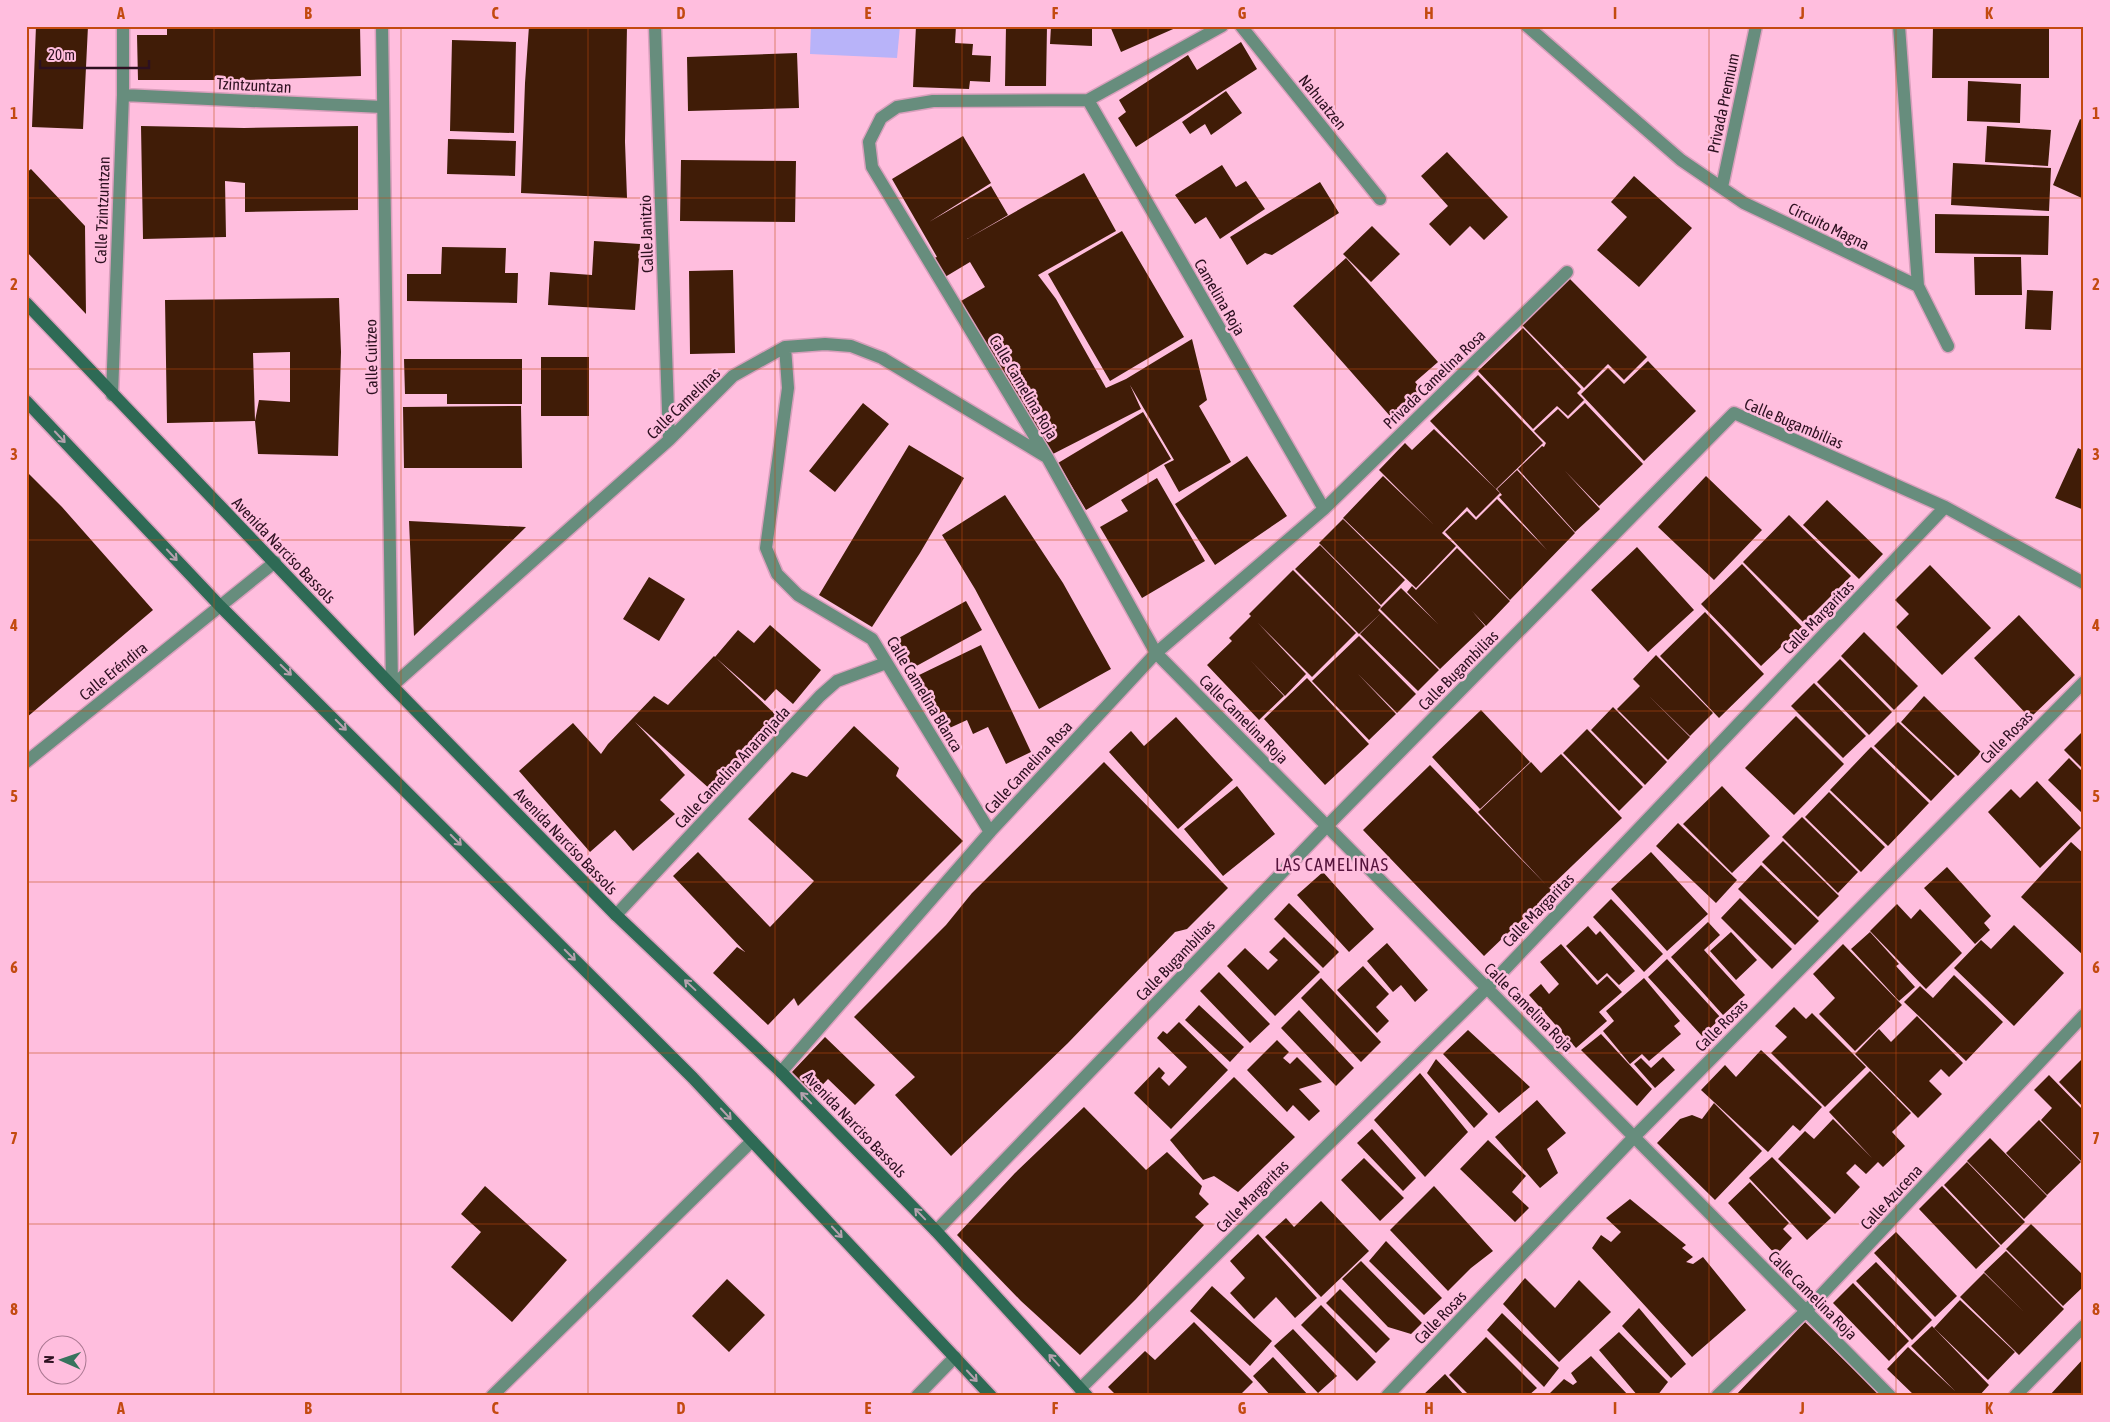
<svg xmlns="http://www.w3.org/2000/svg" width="2110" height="1422" viewBox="0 0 2110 1422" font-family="'Asap Condensed',sans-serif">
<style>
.green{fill:#b8b3f9}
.building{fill:#401c07;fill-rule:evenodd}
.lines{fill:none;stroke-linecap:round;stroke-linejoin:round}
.street-casing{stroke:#d99fbc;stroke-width:15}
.secondary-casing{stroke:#d99fbc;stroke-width:15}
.street{stroke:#678d7d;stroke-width:12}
.secondary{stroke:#2e6a55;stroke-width:12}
.oneway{stroke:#b6a1ae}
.grid{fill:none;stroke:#c34a10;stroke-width:1;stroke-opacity:0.55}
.labels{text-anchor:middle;stroke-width:5;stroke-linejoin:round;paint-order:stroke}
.street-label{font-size:16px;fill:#2d1020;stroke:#ffbede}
.neighbourhood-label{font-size:18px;letter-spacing:1px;fill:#55133c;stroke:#ffbede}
.neatline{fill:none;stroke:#c34a10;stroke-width:2}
.grid-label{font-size:16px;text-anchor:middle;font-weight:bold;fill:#c34a10}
</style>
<rect width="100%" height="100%" fill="#ffbede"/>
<path class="green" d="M811,26H900L897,58L810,54Z"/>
<path class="building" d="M36,26H88L83,129L32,127Z
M167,26H360L361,76L247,80H138L137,35H167Z
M529,26H627L625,142L627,198L521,193L525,83Z
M916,26H956L955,43L973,44L972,55L991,56L990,82L970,81L969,89L913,87Z
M1006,26H1047L1046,86H1005Z
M1051,26H1092V46L1050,44Z
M1110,26H1180L1121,52Z
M1933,26H2049V78H1932Z
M452,40L516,42L514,133L450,131Z
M1241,42L1257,69L1136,147L1118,118L1126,112L1119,100L1188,55L1197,70Z
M797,53L799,108L688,111L687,57Z
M1968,81L2021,84L2020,123L1967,121Z
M1226,91L1242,113L1211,135L1205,124L1190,134L1182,122Z
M2080,119L2084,121V199L2053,185Z
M141,126L244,128L358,126V210L245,212V183L225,181L226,237L143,239Z
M1987,126L2051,130L2048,166L1985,162Z
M963,136L991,183L929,222L991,186L1008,215L967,239L1084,173L1116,231L1038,275L1056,299L1106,388L1126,379L1192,339L1207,400L1199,406L1231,462L1179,492L1164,465L1174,460L1130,385L1141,409L1049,456L961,301L985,287L970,262L945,277L934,258L937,257L892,179Z
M448,139L516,141L515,176L447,174Z
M1447,152L1508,217L1484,240L1470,226L1450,246L1429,224L1448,206L1421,176Z
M681,160L796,161L795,222L680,221Z
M1953,163L2051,168L2049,211L1951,205Z
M1222,165L1236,187L1246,181L1265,209L1220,239L1206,217L1195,224L1175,195Z
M31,169L85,226L86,314L26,251V173Z
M1634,176L1692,228L1639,287L1597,250L1627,217L1611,202Z
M1320,182L1339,213L1272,255L1265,253L1247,265L1230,237Z
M1935,214L2049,216L2048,255L1935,253Z
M1372,226L1400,254L1371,282L1343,254Z
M1122,231L1184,337L1110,381L1048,274Z
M594,241L640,244L635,310L548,305L550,272L592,275Z
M442,247L506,248L505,273H518L517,303L407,301V274H441Z
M1974,257H2021L2022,295H1975Z
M1346,258L1438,362L1415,382L1421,389L1390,416L1293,306Z
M733,270L735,353L690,354L689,271Z
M1569,278L1647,357L1624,380L1608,364L1584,388L1522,325Z
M2027,290L2053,291L2051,330L2025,329Z
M339,298L341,352L338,456L258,454L255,421L167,423L165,300ZM290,352V402L259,400L255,421L253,353Z
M1523,328L1581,389L1577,393L1584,400L1568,416L1557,406L1533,429L1478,371Z
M541,357H589V416H541Z
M404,359H522V404H447V394H405Z
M1648,361L1696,411L1644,461L1581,394L1608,368L1624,384Z
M1478,375L1543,443L1496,489L1430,421Z
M863,403L889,424L835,492L809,471Z
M1585,403L1643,464L1599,506L1565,471L1600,509L1575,532L1518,469L1542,446L1544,447L1546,443L1534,431L1558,409L1568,419Z
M521,406L522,468H404L403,407Z
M1143,412L1171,459L1086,510L1058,463Z
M1434,429L1500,493L1476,517L1467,507L1442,533L1456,546L1416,588L1343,518L1383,476L1433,524L1379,470L1405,443L1412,450Z
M909,445L964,478L920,553L872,627L819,595Z
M2078,448L2084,451V510L2055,498Z
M1247,456L1287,516L1215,565L1175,504Z
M1517,470L1575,533L1510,600L1445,532L1467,511L1476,520L1497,499L1547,550L1499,497L1502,495L1497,489Z
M26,471L62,507L153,610L26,718Z
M1706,476L1762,530L1714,580L1658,527Z
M1157,478L1205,561L1142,598L1100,527L1128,511L1121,500Z
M1005,495L1063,583L1111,669L1039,709L975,589L942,535Z
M1827,500L1883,554L1859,579L1803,525Z
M1789,515L1851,576L1804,623L1743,562Z
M1343,519L1405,580L1381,605L1319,543Z
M409,521L526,527L414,636Z
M1320,545L1381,607L1378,610L1381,613L1359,634L1295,569Z
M1637,547L1694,610L1648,652L1591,590Z
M1457,548L1510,601L1486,626L1472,611L1485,626L1440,669L1380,609L1401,588L1438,624L1407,592L1412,586L1416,590Z
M1742,564L1802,627L1761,666L1701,604Z
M1930,565L1991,628L1942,675L1896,627L1909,614L1895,600Z
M1293,570L1356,633L1312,677L1258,623L1306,674L1285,696L1249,659L1284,696L1259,720L1207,665L1232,641L1229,638L1251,616L1249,614Z
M649,577L685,599L659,641L623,619Z
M966,601L982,630L911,669L895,640Z
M1705,612L1764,674L1719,718L1660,656Z
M1381,613L1439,670L1418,691L1360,634Z
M2019,615L2075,675L2030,718L1974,658Z
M770,625L821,670L793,704L776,689L765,701L715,657L738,630L754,643Z
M1864,632L1918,686L1894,710L1841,656Z
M1359,636L1416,694L1397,713L1358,674L1396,714L1369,740L1312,681Z
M981,645L1031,752L1006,764L988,727L973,734L967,720L943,731L917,676Z
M1656,655L1713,713L1690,736L1649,696L1690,737L1668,760L1617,709L1640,686L1633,679Z
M714,656L777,716L711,790L635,722L685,775L660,800L675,814L633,851L615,830L590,852L519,771L573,723L601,754L608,744L654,696L668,705Z
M1840,659L1892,712L1869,735L1817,682Z
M1307,678L1369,744L1325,785L1264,719Z
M1814,683L1866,736L1843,758L1791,706Z
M1924,696L1981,752L1958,776L1901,722Z
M1613,707L1667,762L1645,785L1591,730Z
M1481,710L1530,762L1480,809L1432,757Z
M1796,716L1844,764L1794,815L1745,768Z
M1176,717L1233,780L1178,829L1109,752L1131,731L1144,746Z
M1898,722L1955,776L1931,801L1874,746Z
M854,726L899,768L896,776L963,841L798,1006L794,998L768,1025L713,973L737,947L745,952L673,876L698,852L770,927L814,881L748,819L792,772L807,777Z
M1587,729L1643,787L1619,811L1563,753Z
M2084,730V770L2064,750Z
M1871,747L1929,803L1888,846L1830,790Z
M1561,754L1622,818L1549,888L1478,812L1531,762L1541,773Z
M2069,758L2084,773V815L2048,780Z
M1104,762L1228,888L1187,929L1175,932L1068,1043L951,1156L895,1095L915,1077L854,1017L946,925L972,893Z
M1430,765L1552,891L1484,956L1363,830Z
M2037,781L2081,828L2040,868L1988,812L2011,789L2020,798Z
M1237,786L1275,834L1223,876L1184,829Z
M1722,786L1770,836L1732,873L1683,824Z
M1829,792L1885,847L1861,872L1805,817Z
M1802,817L1858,872L1838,893L1782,837Z
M1678,823L1737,880L1716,903L1656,846Z
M1783,841L1839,896L1818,917L1762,862Z
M2071,842L2084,854V956L2021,897Z
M1651,852L1708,914L1667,951L1611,889Z
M1761,865L1819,921L1795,945L1738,889Z
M1947,867L1991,916L1984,923L1990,930L1975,944L1924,888Z
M1323,872L1374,929L1349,952L1297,895Z
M1740,898L1792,949L1772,969L1721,918Z
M1611,899L1663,954L1644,972L1593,917Z
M1289,903L1339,952L1323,968L1274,919Z
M1897,904L1911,919L1920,909L1962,953L1926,989L1870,931Z
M1708,922L1720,935L1704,950L1745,995L1723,1015L1671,957Z
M2014,925L2064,973L2014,1026L1954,968L1981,940L1991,949Z
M1588,926L1596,935L1600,931L1635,971L1619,985L1607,973L1598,981L1566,946Z
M1731,932L1757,960L1736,980L1710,951Z
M1870,932L1899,964L1896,966L1915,987L1899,1001L1851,949Z
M1284,937L1320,972L1275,1016L1227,966L1245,948L1268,970L1278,960L1269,952Z
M1387,943L1428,990L1415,1002L1401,985L1393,992L1367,961Z
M1561,944L1597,985L1607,976L1622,992L1599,1012L1607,1021L1576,1048L1529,995L1541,984L1549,994L1559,984L1540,962Z
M1843,944L1902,1005L1855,1051L1819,1014L1835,998L1813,974Z
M1667,959L1721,1018L1702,1036L1648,977Z
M1363,966L1389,994L1376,1007L1389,1021L1377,1033L1337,990Z
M1219,972L1270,1024L1250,1043L1200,991Z
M1954,975L2003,1022L1966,1061L1904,1002L1920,986L1933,998Z
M1321,978L1381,1042L1361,1062L1301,998Z
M1644,978L1680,1021L1674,1026L1681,1034L1649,1061L1642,1054L1630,1064L1603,1031L1614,1021L1606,1011Z
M1199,1005L1244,1047L1230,1062L1185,1020Z
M1794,1007L1806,1019L1812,1013L1866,1067L1825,1107L1771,1053L1787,1037L1775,1026Z
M1299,1010L1354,1068L1336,1086L1281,1028Z
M1917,1016L1963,1063L1949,1077L1941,1069L1929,1081L1942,1094L1918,1118L1855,1054L1879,1029L1891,1042Z
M1179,1022L1228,1070L1171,1129L1134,1093L1159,1067L1165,1073L1161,1078L1169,1086L1187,1067L1157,1038L1163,1031L1167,1034Z
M1468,1030L1530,1087L1499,1113L1443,1054Z
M1601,1034L1652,1089L1637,1106L1581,1050Z
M825,1037L875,1085L855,1105L828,1079L814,1094L792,1072Z
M1277,1040L1289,1052L1283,1058L1290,1064L1297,1057L1322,1082L1299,1089L1320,1111L1309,1121L1293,1105L1287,1112L1247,1070Z
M1761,1050L1822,1107L1800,1131L1793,1125L1768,1152L1701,1090L1725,1065L1736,1077Z
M1663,1057L1675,1070L1655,1088L1634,1064L1641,1058L1651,1068Z
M1436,1059L1488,1114L1474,1128L1427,1073Z
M2082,1059L2084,1061V1108L2059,1082Z
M1870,1071L1911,1113L1892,1132L1905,1146L1883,1167L1878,1162L1866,1174L1855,1164L1846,1173L1860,1187L1835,1214L1778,1159L1805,1131L1814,1139L1833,1119L1872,1158L1829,1112Z
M1420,1073L1468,1132L1425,1177L1374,1120Z
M2049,1075L2084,1111V1164L2041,1120L2052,1108L2034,1090Z
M1234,1077L1295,1137L1238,1192L1214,1176L1203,1180L1170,1140Z
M1537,1100L1566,1133L1547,1149L1558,1173L1540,1188L1495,1137Z
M1714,1103L1762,1151L1715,1200L1657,1143L1680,1119L1692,1115L1702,1119Z
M1084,1107L1146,1170L1167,1152L1202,1186L1199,1194L1209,1204L1195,1217L1204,1225L1136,1299L1080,1355L1021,1301L957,1235L1015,1173Z
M2039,1120L2081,1162L2047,1195L2006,1153Z
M1372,1129L1416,1178L1403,1191L1357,1143Z
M1990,1138L2047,1196L2024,1219L1967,1161Z
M1488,1140L1526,1176L1512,1192L1529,1208L1515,1222L1460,1169Z
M1772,1157L1831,1218L1807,1240L1749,1178Z
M1364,1158L1404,1198L1380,1221L1341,1180Z
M1967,1162L2025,1222L2001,1245L1944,1185Z
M1750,1182L1789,1223L1783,1229L1792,1238L1776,1255L1728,1203Z
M485,1186L567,1260L512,1322L451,1267L481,1232L461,1214Z
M1434,1186L1493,1251L1471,1268L1448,1291L1390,1230Z
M1942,1186L2000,1246L1976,1269L1919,1209Z
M1630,1199L1686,1245L1682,1248L1693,1257L1686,1262L1693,1264L1703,1257L1746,1310L1692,1357L1592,1248L1601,1235L1611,1242L1621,1232L1606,1218Z
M1321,1201L1369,1251L1321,1297L1265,1237L1286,1218L1294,1227Z
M2031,1224L2084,1276V1286L2063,1306L2006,1249Z
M1896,1232L1957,1296L1935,1317L1874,1253Z
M1258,1234L1317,1298L1295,1318L1276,1297L1254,1319L1230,1293L1245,1278L1230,1261Z
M1386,1241L1442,1298L1424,1315L1369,1261Z
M2006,1251L2064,1309L2019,1355L1960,1297L1984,1273L2023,1311L1984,1272Z
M1361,1261L1422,1323L1411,1334L1388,1327L1342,1279Z
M1876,1262L1932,1320L1912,1340L1856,1281Z
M1525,1278L1555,1308L1579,1280L1611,1312L1559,1362L1503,1304Z
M727,1279L765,1315L729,1352L692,1316Z
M1853,1283L1909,1341L1889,1361L1833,1303Z
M1212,1286L1272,1341L1250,1366L1190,1311Z
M1340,1289L1390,1339L1376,1353L1326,1303Z
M1960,1300L2015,1352L1988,1380L1934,1328Z
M1321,1305L1376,1362L1357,1381L1301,1325Z
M1639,1308L1686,1364L1671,1378L1622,1326Z
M1502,1313L1559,1368L1544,1387L1487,1330Z
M1194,1322L1253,1382L1239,1396H1117L1108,1387L1145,1351L1155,1360Z
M1805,1322L1881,1396H1735Z
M1932,1326L1989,1385L1979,1396H1915L1887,1369L1908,1347L1955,1391L1911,1346Z
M1293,1329L1337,1376L1318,1393L1274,1346Z
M1619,1332L1668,1382L1657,1396H1638L1599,1350Z
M1486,1337L1537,1388L1528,1396H1470L1449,1375Z
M1591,1356L1629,1396H1553L1550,1393L1564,1379L1573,1385L1577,1382L1571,1373Z
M1273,1357L1309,1396H1271L1253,1376Z
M2084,1358V1396H2049Z
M1445,1374L1465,1396H1422Z"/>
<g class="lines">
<defs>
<path id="street" d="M382,26L392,686
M655,26L669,440
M1222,26L1088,100L933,101L897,107L881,118L869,142L872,167L1047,457L1156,653L1890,1396
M1241,26L1380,199
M1527,26L1681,160L1744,203L1918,286
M1899,26L1918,286L1948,346
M123,95L383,107
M1088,100L1324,509
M1722,187L1756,26
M785,347L788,388L766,548L777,574L798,595L872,639L990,832
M112,395L123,95V26
M392,686L669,440L733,376L785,347L825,344L851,346L882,358L1045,456
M26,762L275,562
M616,915L820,696L837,681L886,663
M781,1072L990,832L1156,653L1324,509L1567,272
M936,1231L1327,826L1734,413L1945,507L2084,583
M1080,1389L1487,988L1945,507
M492,1396L752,1141
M917,1396L955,1357
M1387,1396L1634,1137L2084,682
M1717,1396L1806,1311L2084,1015
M2015,1396L2084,1326"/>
<path id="secondary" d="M26,303L392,686L616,915L781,1072L936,1231L1087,1396
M26,401L220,606L693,1078L991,1396"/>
</defs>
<use href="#street" class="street-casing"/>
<use href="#secondary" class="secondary-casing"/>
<use href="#street" class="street"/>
<use href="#secondary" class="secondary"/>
</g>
<defs><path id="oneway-shaft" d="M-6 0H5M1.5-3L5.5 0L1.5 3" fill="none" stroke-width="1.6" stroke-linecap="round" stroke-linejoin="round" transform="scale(1.25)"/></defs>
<g class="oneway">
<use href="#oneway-shaft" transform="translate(60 437) rotate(47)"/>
<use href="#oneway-shaft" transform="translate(172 555) rotate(47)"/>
<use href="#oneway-shaft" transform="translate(286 670) rotate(44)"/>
<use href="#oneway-shaft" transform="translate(341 725) rotate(45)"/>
<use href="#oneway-shaft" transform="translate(456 840) rotate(45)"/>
<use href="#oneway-shaft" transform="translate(570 955) rotate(45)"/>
<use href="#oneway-shaft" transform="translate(690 985) rotate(-137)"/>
<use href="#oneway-shaft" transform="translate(806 1098) rotate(-134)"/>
<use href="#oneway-shaft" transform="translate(726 1114) rotate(47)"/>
<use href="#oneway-shaft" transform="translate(920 1214) rotate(-134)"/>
<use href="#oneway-shaft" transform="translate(837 1232) rotate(47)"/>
<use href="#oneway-shaft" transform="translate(1054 1360) rotate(-132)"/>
<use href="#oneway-shaft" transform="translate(972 1376) rotate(47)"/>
</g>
<path class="grid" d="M214,26V1396M401,26V1396M588,26V1396M775,26V1396M962,26V1396M1148,26V1396M1335,26V1396M1522,26V1396M1709,26V1396M1896,26V1396M26,198H2084M26,369H2084M26,540H2084M26,711H2084M26,882H2084M26,1053H2084M26,1224H2084"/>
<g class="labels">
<g class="street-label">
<text transform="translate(254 85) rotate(3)" y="6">Tzintzuntzan</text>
<text transform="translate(1323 102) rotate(51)" y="6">Nahuatzen</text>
<text transform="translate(1723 103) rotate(-78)" y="6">Privada Premium</text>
<text transform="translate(102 210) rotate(-88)" y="6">Calle Tzintzuntzan</text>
<text transform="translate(1829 226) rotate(26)" y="6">Circuito Magna</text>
<text transform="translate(646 234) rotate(-92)" y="6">Calle Janitzio</text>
<text transform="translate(1220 297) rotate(60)" y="6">Camelina Roja</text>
<text transform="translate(371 357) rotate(-91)" y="6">Calle Cuitzeo</text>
<text transform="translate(1434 379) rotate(-44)" y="6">Privada Camelina Rosa</text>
<text transform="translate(1024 387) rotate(59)" y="6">Calle Camelina Roja</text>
<text transform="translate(683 403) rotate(-44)" y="6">Calle Camelinas</text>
<text transform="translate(1794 423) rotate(23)" y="6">Calle Bugambilias</text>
<text transform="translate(284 550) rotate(46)" y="6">Avenida Narciso Bassols</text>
<text transform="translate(1818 617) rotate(-46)" y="6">Calle Margaritas</text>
<text transform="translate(1458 670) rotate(-45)" y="6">Calle Bugambilias</text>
<text transform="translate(113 671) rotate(-39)" y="6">Calle Eréndira</text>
<text transform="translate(925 694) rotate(59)" y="6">Calle Camelina Blanca</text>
<text transform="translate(1244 719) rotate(45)" y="6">Calle Camelina Roja</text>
<text transform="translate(2006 737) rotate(-45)" y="6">Calle Rosas</text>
<text transform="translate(732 767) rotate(-47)" y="6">Calle Camelina Anaranjada</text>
<text transform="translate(1028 767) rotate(-47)" y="6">Calle Camelina Rosa</text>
<text transform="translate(566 841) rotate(46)" y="6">Avenida Narciso Bassols</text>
<text transform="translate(1538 910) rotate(-46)" y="6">Calle Margaritas</text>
<text transform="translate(1175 960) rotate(-46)" y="6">Calle Bugambilias</text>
<text transform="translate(1529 1007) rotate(45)" y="6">Calle Camelina Roja</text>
<text transform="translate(1721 1025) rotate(-45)" y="6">Calle Rosas</text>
<text transform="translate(855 1124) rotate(46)" y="6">Avenida Narciso Bassols</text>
<text transform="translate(1252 1196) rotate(-45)" y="6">Calle Margaritas</text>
<text transform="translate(1891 1197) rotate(-47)" y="6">Calle Azucena</text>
<text transform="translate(1813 1295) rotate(45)" y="6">Calle Camelina Roja</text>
<text transform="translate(1440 1317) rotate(-46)" y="6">Calle Rosas</text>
</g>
<g class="neighbourhood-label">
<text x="1332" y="871">LAS CAMELINAS</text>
</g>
</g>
<rect width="2110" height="1422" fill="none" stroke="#ffbede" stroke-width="55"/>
<g transform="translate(62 1360) rotate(272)"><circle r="24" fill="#ffbede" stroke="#ab7892"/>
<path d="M0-4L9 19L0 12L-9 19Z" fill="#37735d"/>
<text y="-8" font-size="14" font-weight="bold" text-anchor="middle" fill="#2d1020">N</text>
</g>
<path d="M40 60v8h109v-8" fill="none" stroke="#2d1020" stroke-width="2.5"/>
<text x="48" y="60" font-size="15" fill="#2d1020" stroke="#ffbede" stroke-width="4" paint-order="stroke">20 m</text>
<rect x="28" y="28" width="2054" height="1366" class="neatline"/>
<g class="grid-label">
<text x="121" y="19">A</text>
<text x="308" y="19">B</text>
<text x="495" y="19">C</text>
<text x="681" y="19">D</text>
<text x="868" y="19">E</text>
<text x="1055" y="19">F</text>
<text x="1242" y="19">G</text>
<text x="1429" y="19">H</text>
<text x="1615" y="19">I</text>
<text x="1802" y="19">J</text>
<text x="1989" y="19">K</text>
<text x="14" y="119">1</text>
<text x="2096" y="119">1</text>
<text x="14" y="290">2</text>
<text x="2096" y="290">2</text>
<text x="14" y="460">3</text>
<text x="2096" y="460">3</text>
<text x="14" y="631">4</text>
<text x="2096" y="631">4</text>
<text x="14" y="802">5</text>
<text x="2096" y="802">5</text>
<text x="14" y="973">6</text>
<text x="2096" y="973">6</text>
<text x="14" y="1144">7</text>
<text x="2096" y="1144">7</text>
<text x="14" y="1315">8</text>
<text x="2096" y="1315">8</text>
<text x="121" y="1414">A</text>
<text x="308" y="1414">B</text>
<text x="495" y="1414">C</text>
<text x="681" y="1414">D</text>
<text x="868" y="1414">E</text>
<text x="1055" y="1414">F</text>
<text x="1242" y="1414">G</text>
<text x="1429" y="1414">H</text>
<text x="1615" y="1414">I</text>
<text x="1802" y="1414">J</text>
<text x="1989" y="1414">K</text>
</g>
</svg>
